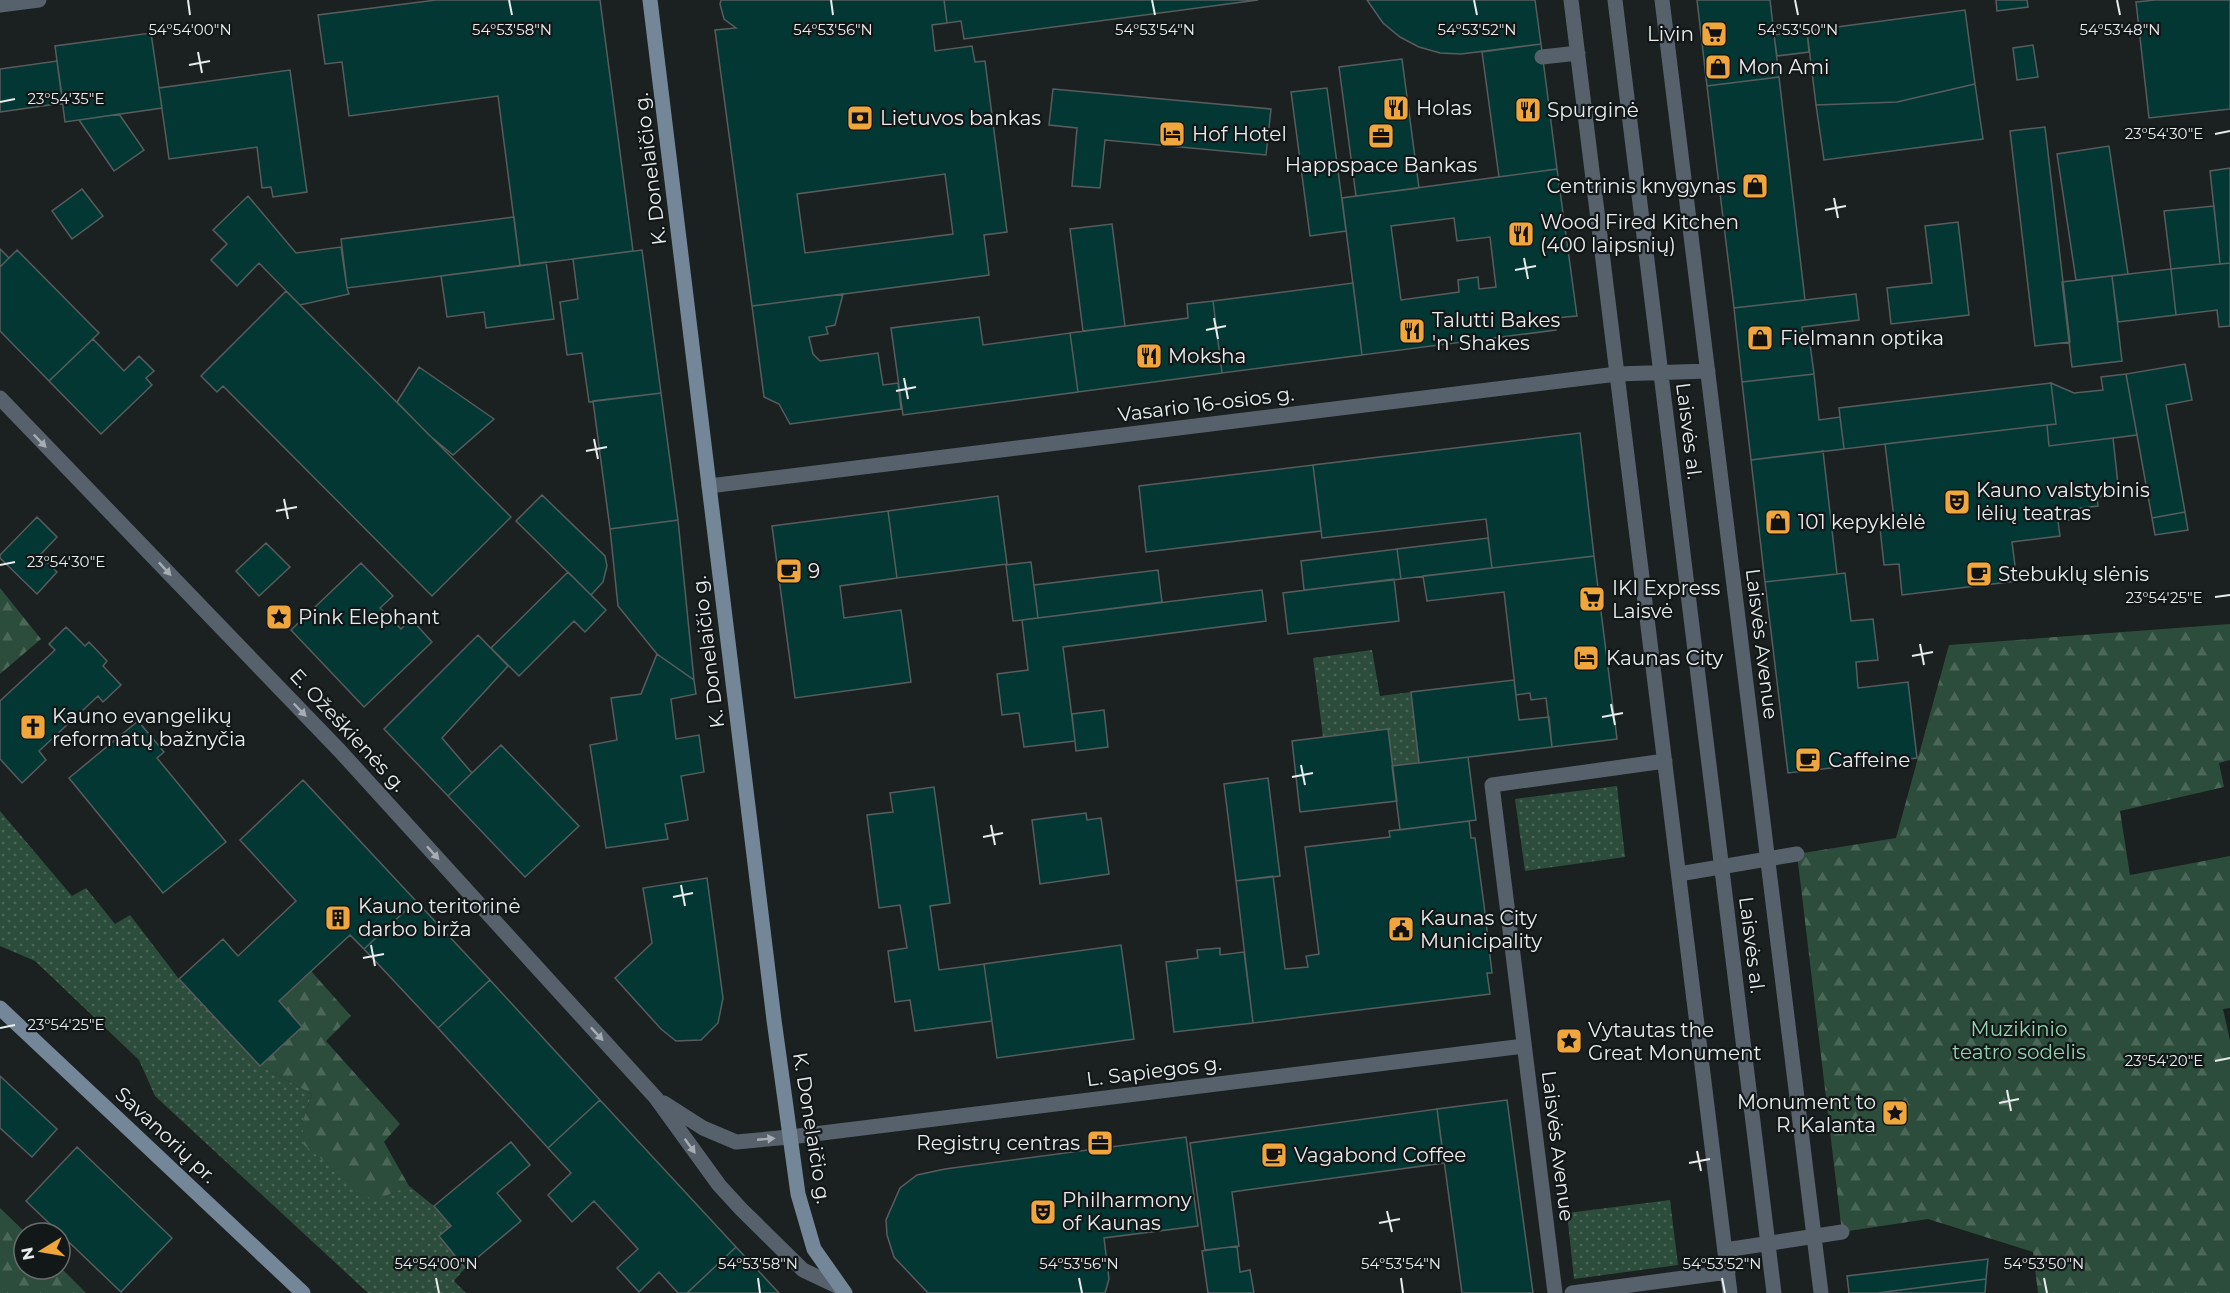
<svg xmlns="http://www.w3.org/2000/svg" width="2230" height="1293" viewBox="0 0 2230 1293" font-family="Montserrat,sans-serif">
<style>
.grass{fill:url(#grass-dots)}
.forest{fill:url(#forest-firs)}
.building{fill:#033734;stroke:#575d5c;stroke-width:1.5;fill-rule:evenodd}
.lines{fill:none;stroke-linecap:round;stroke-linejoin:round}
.street{stroke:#56616c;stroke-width:15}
.secondary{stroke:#748799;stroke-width:15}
.oneway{fill:#a7adb3}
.ticks{fill:none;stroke:#e9eced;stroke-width:2}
.labels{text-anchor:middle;stroke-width:4.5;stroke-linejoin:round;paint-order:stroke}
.poi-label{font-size:20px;fill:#e9eced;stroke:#121718;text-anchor:start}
.street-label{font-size:20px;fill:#e9eced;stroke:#121718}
.park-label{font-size:20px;fill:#93d2af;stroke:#121718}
.ticks-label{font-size:15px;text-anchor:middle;fill:#e9eced;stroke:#121718;stroke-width:4.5;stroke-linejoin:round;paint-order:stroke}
</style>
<defs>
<pattern id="grass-dots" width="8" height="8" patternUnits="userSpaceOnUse" patternTransform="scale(1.5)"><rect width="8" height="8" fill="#2d4d3c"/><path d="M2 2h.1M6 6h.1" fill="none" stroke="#4b6758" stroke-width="1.8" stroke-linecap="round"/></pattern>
<pattern id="forest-firs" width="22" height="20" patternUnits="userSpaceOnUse" patternTransform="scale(1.5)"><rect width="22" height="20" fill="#2d4d3c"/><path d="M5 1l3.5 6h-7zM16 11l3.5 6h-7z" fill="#4b6758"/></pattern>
</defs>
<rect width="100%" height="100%" fill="#1b2021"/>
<path class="grass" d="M1372,650L1380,696L1411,692L1419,763L1392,766L1323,737L1313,658Z
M1617,786L1625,857L1525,871L1515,799Z
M0,811L72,896L86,888L115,924L130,915L179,979L260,1066L312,1094L302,1123L373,1200L409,1186L434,1206L451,1226L465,1268L454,1281L466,1293H368L155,1096L139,1060L35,961L0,946Z
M1670,1200L1678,1265L1574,1279L1567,1213Z"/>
<path class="forest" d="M0,588L41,639L0,674Z
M2230,624V760L2219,763L2224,787L2120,811L2130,875L2230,856V1008L2223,1009L2230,1040V1293H2038L2033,1252L1928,1219L1842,1232L1797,854L1896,838L1949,645Z
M311,971L351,1016L326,1041L400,1124L384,1142L409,1186L373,1201L304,1145L302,1123L312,1094L260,1066L302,1027L279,1001Z
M0,1208L26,1233H24V1269H60V1267L86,1293H0Z"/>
<path class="building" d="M436,0H600L633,251L520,266L498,96L349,116L342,62L325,64L318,15Z
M721,0H944L947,23L932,25L935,51L972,46L975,62L985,61L1007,232L984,235L989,275L752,306L715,30L736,28L724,19L720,4ZM945,174L953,234L805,253L797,194Z
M944,0H1258L964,39L961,21L947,23Z
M1367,0H1535L1541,44L1461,54L1440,53L1419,47L1400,37L1383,23Z
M1697,0H1770L1779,77L1707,86Z
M1996,0H2027L2028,7L1997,11Z
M2155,0H2230V109L2149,118L2136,2Z
M1965,10L1975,84L1897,102L1816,105L1807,31Z
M1807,31L1809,52L1777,56L1774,35Z
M151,33L162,108L65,122L55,46Z
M1541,44L1557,169L1499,177L1482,52Z
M2033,45L2038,77L2017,80L2013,48Z
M1402,59L1419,188L1356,196L1339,67Z
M57,61L63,103L0,112V69Z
M290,70L307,192L273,197L271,187L262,188L257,147L169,159L159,88Z
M1779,77L1805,300L1734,308L1707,86Z
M1975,84L1983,139L1824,160L1816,105L1897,102Z
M1327,88L1346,231L1310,236L1291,92Z
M1053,89L1271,109L1266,155L1105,140L1100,188L1072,186L1077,128L1049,125Z
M119,114L144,150L114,171L79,120Z
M2045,127L2070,342L2035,346L2010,131Z
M2109,146L2128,274L2076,280L2057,154Z
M2230,168V263L2220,264L2210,171Z
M1557,169L1577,316L1555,318L1556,330L1362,355L1342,198ZM1454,218L1457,241L1490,237L1496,287L1479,289L1478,277L1458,280L1459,292L1401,300L1391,226Z
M82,189L103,216L72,239L52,211Z
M248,196L296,253L341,247L347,288L349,294L300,305L259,263L237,286L211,260L227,244L213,230Z
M2214,206L2220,264L2171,269L2164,211Z
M514,217L520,266L347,288L341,239Z
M1958,222L1969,315L1891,324L1887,288L1932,283L1925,226Z
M1112,224L1125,326L1083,331L1070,229Z
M0,249L9,258L0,267Z
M17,250L99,333L49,381L0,331V267Z
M642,250L661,393L589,402L582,353L567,355L560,302L578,299L573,259Z
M546,262L554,319L486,328L484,312L447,317L441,276Z
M2230,263V326L2219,327L2217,310L2176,315L2171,269Z
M2171,269L2176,315L2118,322L2112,276Z
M2112,276L2122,361L2072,367L2062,282Z
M1353,283L1362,355L1222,373L1213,301Z
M286,291L511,517L432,596L223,386L217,392L201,376Z
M843,294L835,325L826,327L828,334L809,337L813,354L820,361L878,353L883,385L898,383L901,409L790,424L779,404L764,397L752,306Z
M1856,294L1859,320L1802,327L1804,344H1810L1814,374L1742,382L1734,308Z
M1213,301L1222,373L1078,392L1070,333L1188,318L1187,304Z
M979,317L983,345L1070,333L1078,392L903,415L891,328Z
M93,339L124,371L139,356L154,371L146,378L152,385L101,434L49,381Z
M2185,364L2192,400L2166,405L2185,512L2152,518L2126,374Z
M419,367L494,419L453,455L429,435L397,402Z
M1814,374L1819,420L1840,417L1844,449L1751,460L1742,382Z
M2126,374L2137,435L2049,446L2047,425L2056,424L2051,383L2074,393L2103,390L2101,377Z
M2051,383L2056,424L1844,449L1839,408Z
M661,393L678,520L610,529L593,401Z
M2047,425L2049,446L2113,438L2119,494L2097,497L2098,506L2074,509L2076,519L2058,521L2060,536L2012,542L2017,581L1902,595L1899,564L1884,565L1879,519L1894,518L1885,444Z
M1580,433L1594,556L1492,568L1486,519L1322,538L1313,465Z
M1823,451L1837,574L1765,582L1751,460Z
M1313,465L1321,531L1146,552L1139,486Z
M542,495L605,556L607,566L603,582L591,595L516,521Z
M998,496L1007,564L897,578L888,511Z
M888,511L897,578L840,586L844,618L901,610L911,682L795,698L772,526Z
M2185,512L2188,530L2155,535L2152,518Z
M37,517L57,537L40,555L57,572L37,594L0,558V555Z
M678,520L694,680L657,654L618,606L610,529Z
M1488,538L1492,568L1401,579L1397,549Z
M266,543L290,567L259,596L236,571Z
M1397,549L1401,579L1304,590L1301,561Z
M1594,556L1617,739L1552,747L1546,698L1531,700L1530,693L1516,695L1504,592L1427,601L1423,576Z
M1031,562L1038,618L1013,621L1006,565Z
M361,563L393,596L380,608L401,629L411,619L432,642L364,707L291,630Z
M1158,570L1162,602L1038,618L1034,585Z
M568,572L606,610L585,632L574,621L519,676L491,648Z
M1845,573L1851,621L1873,619L1878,660L1856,662L1858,688L1908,682L1917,758L1788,773L1765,582Z
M1394,579L1399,621L1288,634L1283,593Z
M1262,590L1266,621L1063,647L1075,741L1024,747L1019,713L1002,715L997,674L1028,670L1022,620Z
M66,627L85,646L89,642L107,661L103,666L121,685L103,702L98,696L39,751L46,760L22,783L0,759V701L55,650L49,644Z
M478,635L508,666L442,738L472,773L448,796L384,729Z
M657,654L694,680L696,694L671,699L676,739L699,735L704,772L681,776L688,820L665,824L668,839L606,848L590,745L617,740L611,698L641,694Z
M1514,680L1519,720L1549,717L1552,747L1419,763L1411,692Z
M1104,710L1108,747L1076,751L1072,714Z
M138,721L164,752L157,758L226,842L163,893L69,778Z
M1388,729L1397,801L1300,812L1292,741Z
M501,745L579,826L525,877L448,796Z
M1468,757L1476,820L1400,830L1392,766Z
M1268,778L1280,876L1236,881L1224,784Z
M303,780L416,901L364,949L350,935L279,1001L302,1027L260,1066L179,979L223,939L238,956L296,901L240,840Z
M934,787L950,903L930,906L939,970L984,964L992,1021L915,1031L910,1000L895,1002L888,951L907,948L900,905L879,908L867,815L893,812L890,793Z
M1086,813L1087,820L1101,818L1109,874L1040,884L1032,820Z
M1469,821L1471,838H1475L1484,905L1492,973H1487L1490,994L1253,1023L1236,881L1273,876L1285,969L1308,967L1306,956L1319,954L1305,847L1390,837L1389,831Z
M707,878L723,998L718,1023L701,1040L676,1041L661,1029L615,978L652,943L643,888Z
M416,901L490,980L438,1028L364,949Z
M1121,945L1134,1039L997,1058L984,964Z
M1220,948V955L1244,952L1253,1023L1174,1032L1166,962L1198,958L1197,950Z
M490,980L600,1100L548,1148L438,1028Z
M0,1076L57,1129L32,1157L0,1128Z
M600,1100L736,1247L687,1293H678L659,1272L639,1292L617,1268L638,1249L594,1201L572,1222L548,1195L571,1173L548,1148Z
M1507,1100L1533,1293H1462L1437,1109Z
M1437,1109L1444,1163L1232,1192L1239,1246L1205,1250L1190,1143Z
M1186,1137L1198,1226L1104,1238L1109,1279L1105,1293H928L894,1257L887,1235L886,1220L900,1188L917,1175L945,1169Z
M511,1142L530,1165L497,1193L521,1221L465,1268L439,1236L451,1226L434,1206Z
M77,1147L172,1238L121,1292L26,1201Z
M1237,1246L1240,1272L1250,1270L1254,1293H1208L1202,1251Z
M736,1247L779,1293H687Z
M1988,1259L1986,1279L1877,1293H1849L1847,1276Z
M1986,1279L1985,1293H1877Z"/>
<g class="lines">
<path class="street" d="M1571,0L1730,1293
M1615,0L1774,1293
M1662,0L1821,1293
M0,5L39,0
M1542,57L1578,53
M0,398L340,751L471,895L656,1098L719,1185L741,1209L803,1270L841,1288
M709,486L1617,374L1708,371
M1679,874L1797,854
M664,1103L703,1128L736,1142L790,1137L1524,1046
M1725,1250L1842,1232
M1555,1293L1492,785L1665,761
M1572,1293L1728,1272"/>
<path class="secondary" d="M650,0L774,1020L798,1194L814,1249L845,1293
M0,1008L303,1293"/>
</g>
<defs><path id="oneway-solid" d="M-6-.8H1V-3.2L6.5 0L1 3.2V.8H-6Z" transform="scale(1.5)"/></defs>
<g class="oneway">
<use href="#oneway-solid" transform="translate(40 441) rotate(46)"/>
<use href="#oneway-solid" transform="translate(165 569) rotate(47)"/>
<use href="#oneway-solid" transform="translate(300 710) rotate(46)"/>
<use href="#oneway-solid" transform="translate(433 853) rotate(48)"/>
<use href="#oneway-solid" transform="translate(597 1034) rotate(47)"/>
<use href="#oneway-solid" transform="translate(766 1139) rotate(-5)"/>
<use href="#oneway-solid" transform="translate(690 1146) rotate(54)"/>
</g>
<path class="ticks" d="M188,0L190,15M509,0L512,15M831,0L833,15M1152,0L1155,15M1474,0L1477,15M1795,0L1798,15M2117,0L2120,15M198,52L202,73M189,65L210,61M0,102L15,99M2215,134L2230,131M1834,198L1838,218M1825,210L1846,206M1524,258L1528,279M1515,270L1536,266M1214,318L1218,339M1206,330L1226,326M904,378L908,399M896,391L916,387M594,439L598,459M586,451L607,447M284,499L288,519M276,511L297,507M0,565L15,562M2215,597L2230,595M1920,644L1924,665M1912,656L1933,652M1611,704L1615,725M1602,717L1623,713M1301,765L1305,785M1292,777L1313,773M991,825L995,845M983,837L1003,833M681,885L685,906M673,897L693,893M371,945L375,966M363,958L384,954M0,1028L15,1025M2215,1061L2230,1058M2007,1090L2011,1111M1999,1103L2019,1099M1697,1151L1701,1171M1689,1163L1710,1159M1387,1211L1392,1232M1379,1223L1400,1219M436,1278L439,1293M758,1278L760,1293M1079,1278L1082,1293M1401,1278L1403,1293M1722,1278L1725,1293M2044,1278L2047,1293"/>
<defs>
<symbol id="supermarket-square" viewBox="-11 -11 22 22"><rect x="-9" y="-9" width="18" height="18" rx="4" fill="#efa73d" stroke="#121718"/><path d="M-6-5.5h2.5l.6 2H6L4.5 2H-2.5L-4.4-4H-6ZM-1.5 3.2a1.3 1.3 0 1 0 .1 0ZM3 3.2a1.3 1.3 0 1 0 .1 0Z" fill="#111"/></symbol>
<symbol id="shop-square" viewBox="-11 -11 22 22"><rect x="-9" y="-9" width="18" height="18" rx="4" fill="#efa73d" stroke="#121718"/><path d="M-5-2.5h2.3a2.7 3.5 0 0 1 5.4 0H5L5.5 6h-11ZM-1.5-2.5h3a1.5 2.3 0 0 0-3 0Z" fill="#111"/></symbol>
<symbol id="restaurant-square" viewBox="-11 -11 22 22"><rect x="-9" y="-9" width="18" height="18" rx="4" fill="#efa73d" stroke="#121718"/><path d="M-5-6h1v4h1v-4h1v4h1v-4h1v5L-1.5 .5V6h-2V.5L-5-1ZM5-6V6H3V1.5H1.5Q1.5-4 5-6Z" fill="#111"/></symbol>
<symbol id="bank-square" viewBox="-11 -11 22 22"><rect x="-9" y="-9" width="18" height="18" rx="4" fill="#efa73d" stroke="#121718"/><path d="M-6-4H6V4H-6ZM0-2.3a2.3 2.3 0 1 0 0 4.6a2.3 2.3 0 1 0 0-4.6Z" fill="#111"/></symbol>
<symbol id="hotel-square" viewBox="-11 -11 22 22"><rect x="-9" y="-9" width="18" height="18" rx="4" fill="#efa73d" stroke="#121718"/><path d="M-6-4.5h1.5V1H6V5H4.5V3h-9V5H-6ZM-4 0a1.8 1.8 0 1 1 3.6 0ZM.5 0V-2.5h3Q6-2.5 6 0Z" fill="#111"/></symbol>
<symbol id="office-square" viewBox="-11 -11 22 22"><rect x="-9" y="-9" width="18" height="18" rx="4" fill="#efa73d" stroke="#121718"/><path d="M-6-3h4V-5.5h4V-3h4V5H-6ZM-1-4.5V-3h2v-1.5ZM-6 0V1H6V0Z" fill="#111"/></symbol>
<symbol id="theatre-square" viewBox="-11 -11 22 22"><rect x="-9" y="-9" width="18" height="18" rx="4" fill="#efa73d" stroke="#121718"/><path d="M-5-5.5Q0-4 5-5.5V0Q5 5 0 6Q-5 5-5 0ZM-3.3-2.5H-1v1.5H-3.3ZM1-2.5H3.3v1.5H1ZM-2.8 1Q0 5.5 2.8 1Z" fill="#111"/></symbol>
<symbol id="cafe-square" viewBox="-11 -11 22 22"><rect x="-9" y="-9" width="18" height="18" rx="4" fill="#efa73d" stroke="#121718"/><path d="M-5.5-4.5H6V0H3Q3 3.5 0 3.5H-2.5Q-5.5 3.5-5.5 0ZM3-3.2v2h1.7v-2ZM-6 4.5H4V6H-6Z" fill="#111"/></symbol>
<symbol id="sight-square" viewBox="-11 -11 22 22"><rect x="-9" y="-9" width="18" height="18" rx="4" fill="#efa73d" stroke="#121718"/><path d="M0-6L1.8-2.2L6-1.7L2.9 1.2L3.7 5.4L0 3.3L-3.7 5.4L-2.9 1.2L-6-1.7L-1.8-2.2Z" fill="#111"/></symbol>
<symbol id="church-square" viewBox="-11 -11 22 22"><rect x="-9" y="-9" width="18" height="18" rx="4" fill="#efa73d" stroke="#121718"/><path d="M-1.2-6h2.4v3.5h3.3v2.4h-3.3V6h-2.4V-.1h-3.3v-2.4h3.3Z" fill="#111"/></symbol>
<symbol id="building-square" viewBox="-11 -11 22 22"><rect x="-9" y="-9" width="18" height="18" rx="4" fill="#efa73d" stroke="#121718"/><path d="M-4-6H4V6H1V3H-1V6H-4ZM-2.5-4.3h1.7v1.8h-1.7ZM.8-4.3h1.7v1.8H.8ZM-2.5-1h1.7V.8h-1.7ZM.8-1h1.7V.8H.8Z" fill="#111"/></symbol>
<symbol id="civic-square" viewBox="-11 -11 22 22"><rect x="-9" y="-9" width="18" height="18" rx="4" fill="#efa73d" stroke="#121718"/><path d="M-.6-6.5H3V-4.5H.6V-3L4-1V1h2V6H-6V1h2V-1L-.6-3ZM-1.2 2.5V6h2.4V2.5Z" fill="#111"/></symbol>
</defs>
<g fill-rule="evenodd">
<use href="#supermarket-square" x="1699" y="19" width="30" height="30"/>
<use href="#shop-square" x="1703" y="52" width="30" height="30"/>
<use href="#restaurant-square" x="1381" y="93" width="30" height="30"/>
<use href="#restaurant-square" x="1513" y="95" width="30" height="30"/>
<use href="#bank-square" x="845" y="103" width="30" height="30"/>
<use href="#hotel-square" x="1157" y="119" width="30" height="30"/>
<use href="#office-square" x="1366" y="121" width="30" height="30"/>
<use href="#shop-square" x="1740" y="171" width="30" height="30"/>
<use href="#restaurant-square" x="1506" y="219" width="30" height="30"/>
<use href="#restaurant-square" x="1397" y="316" width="30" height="30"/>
<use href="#shop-square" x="1745" y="323" width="30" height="30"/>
<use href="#restaurant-square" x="1134" y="341" width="30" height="30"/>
<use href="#theatre-square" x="1942" y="487" width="30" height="30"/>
<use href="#shop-square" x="1763" y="507" width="30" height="30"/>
<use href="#cafe-square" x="774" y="556" width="30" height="30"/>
<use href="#cafe-square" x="1964" y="559" width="30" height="30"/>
<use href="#supermarket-square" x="1577" y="584" width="30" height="30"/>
<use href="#sight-square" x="264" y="602" width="30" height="30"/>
<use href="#hotel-square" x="1571" y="643" width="30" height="30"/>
<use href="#church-square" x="18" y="712" width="30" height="30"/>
<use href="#cafe-square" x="1793" y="745" width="30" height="30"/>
<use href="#building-square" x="323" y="903" width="30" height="30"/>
<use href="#civic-square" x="1386" y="914" width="30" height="30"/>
<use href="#sight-square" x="1554" y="1026" width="30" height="30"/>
<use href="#sight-square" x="1880" y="1098" width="30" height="30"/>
<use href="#office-square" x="1085" y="1128" width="30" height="30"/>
<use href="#cafe-square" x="1259" y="1140" width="30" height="30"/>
<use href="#theatre-square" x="1028" y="1197" width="30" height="30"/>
</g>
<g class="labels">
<g class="poi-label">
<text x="1694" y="41" text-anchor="end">Livin</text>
<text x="1738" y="74">Mon Ami</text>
<text x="1416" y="115">Holas</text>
<text x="1547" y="117">Spurginė</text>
<text x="880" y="125">Lietuvos bankas</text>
<text x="1192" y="141">Hof Hotel</text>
<text x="1381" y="172" text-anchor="middle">Happspace Bankas</text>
<text x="1736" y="193" text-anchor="end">Centrinis knygynas</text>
<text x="1540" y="229">Wood Fired Kitchen<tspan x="1540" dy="23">(400 laipsnių)</tspan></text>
<text x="1432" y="327">Talutti Bakes<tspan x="1432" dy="23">'n' Shakes</tspan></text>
<text x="1780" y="345">Fielmann optika</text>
<text x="1168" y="363">Moksha</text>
<text x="1976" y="497">Kauno valstybinis<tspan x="1976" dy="23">lėlių teatras</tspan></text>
<text x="1798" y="529">101 kepyklėlė</text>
<text x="808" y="578">9</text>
<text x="1998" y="581">Stebuklų slėnis</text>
<text x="1612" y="595">IKI Express<tspan x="1612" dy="23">Laisvė</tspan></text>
<text x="298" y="624">Pink Elephant</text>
<text x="1606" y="665">Kaunas City</text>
<text x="52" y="723">Kauno evangelikų<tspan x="52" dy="23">reformatų bažnyčia</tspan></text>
<text x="1828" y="767">Caffeine</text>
<text x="358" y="913">Kauno teritorinė<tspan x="358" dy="23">darbo birža</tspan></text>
<text x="1420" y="925">Kaunas City<tspan x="1420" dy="23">Municipality</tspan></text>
<text x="1588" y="1037">Vytautas the<tspan x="1588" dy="23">Great Monument</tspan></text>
<text x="1876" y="1109" text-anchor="end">Monument to<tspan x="1876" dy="23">R. Kalanta</tspan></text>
<text x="1080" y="1150" text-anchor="end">Registrų centras</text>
<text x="1294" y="1162">Vagabond Coffee</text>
<text x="1062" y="1207">Philharmony<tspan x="1062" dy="23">of Kaunas</tspan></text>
</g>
<g class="street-label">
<text transform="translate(650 169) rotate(-97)" y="7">K. Donelaičio g.</text>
<text transform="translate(1206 404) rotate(-7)" y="7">Vasario 16-osios g.</text>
<text transform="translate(1689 431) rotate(83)" y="7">Laisvės al.</text>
<text transform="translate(1762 644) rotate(83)" y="7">Laisvės Avenue</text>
<text transform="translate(708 652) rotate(-97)" y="7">K. Donelaičio g.</text>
<text transform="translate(348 730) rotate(47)" y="7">E. Ožeškienės g.</text>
<text transform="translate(1752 945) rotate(83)" y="7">Laisvės al.</text>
<text transform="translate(1154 1071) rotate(-7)" y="7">L. Sapiegos g.</text>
<text transform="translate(812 1128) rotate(81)" y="7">K. Donelaičio g.</text>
<text transform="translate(166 1135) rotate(43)" y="7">Savanorių pr.</text>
<text transform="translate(1558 1146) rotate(83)" y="7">Laisvės Avenue</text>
</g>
<g class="park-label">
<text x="2019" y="1036">Muzikinio<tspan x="2019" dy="23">teatro sodelis</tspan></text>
</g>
</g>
<g class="ticks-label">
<text x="190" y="35">54°54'00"N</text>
<text x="512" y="35">54°53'58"N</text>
<text x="833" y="35">54°53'56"N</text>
<text x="1155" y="35">54°53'54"N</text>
<text x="1477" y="35">54°53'52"N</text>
<text x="1798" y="35">54°53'50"N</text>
<text x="2120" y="35">54°53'48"N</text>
<text x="66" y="104">23°54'35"E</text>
<text x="2164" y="139">23°54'30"E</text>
<text x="66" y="567">23°54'30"E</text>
<text x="2164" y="603">23°54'25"E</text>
<text x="66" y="1030">23°54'25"E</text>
<text x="2164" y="1066">23°54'20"E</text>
<text x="436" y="1269">54°54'00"N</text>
<text x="758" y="1269">54°53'58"N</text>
<text x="1079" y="1269">54°53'56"N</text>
<text x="1401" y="1269">54°53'54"N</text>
<text x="1722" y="1269">54°53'52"N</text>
<text x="2044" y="1269">54°53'50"N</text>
</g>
<g transform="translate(42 1251) rotate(259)"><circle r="28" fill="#121718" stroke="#686c6d" stroke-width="1.5"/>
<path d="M0-4.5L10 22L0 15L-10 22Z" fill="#efa73d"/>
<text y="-9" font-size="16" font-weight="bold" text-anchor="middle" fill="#e9eced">N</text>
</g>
</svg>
